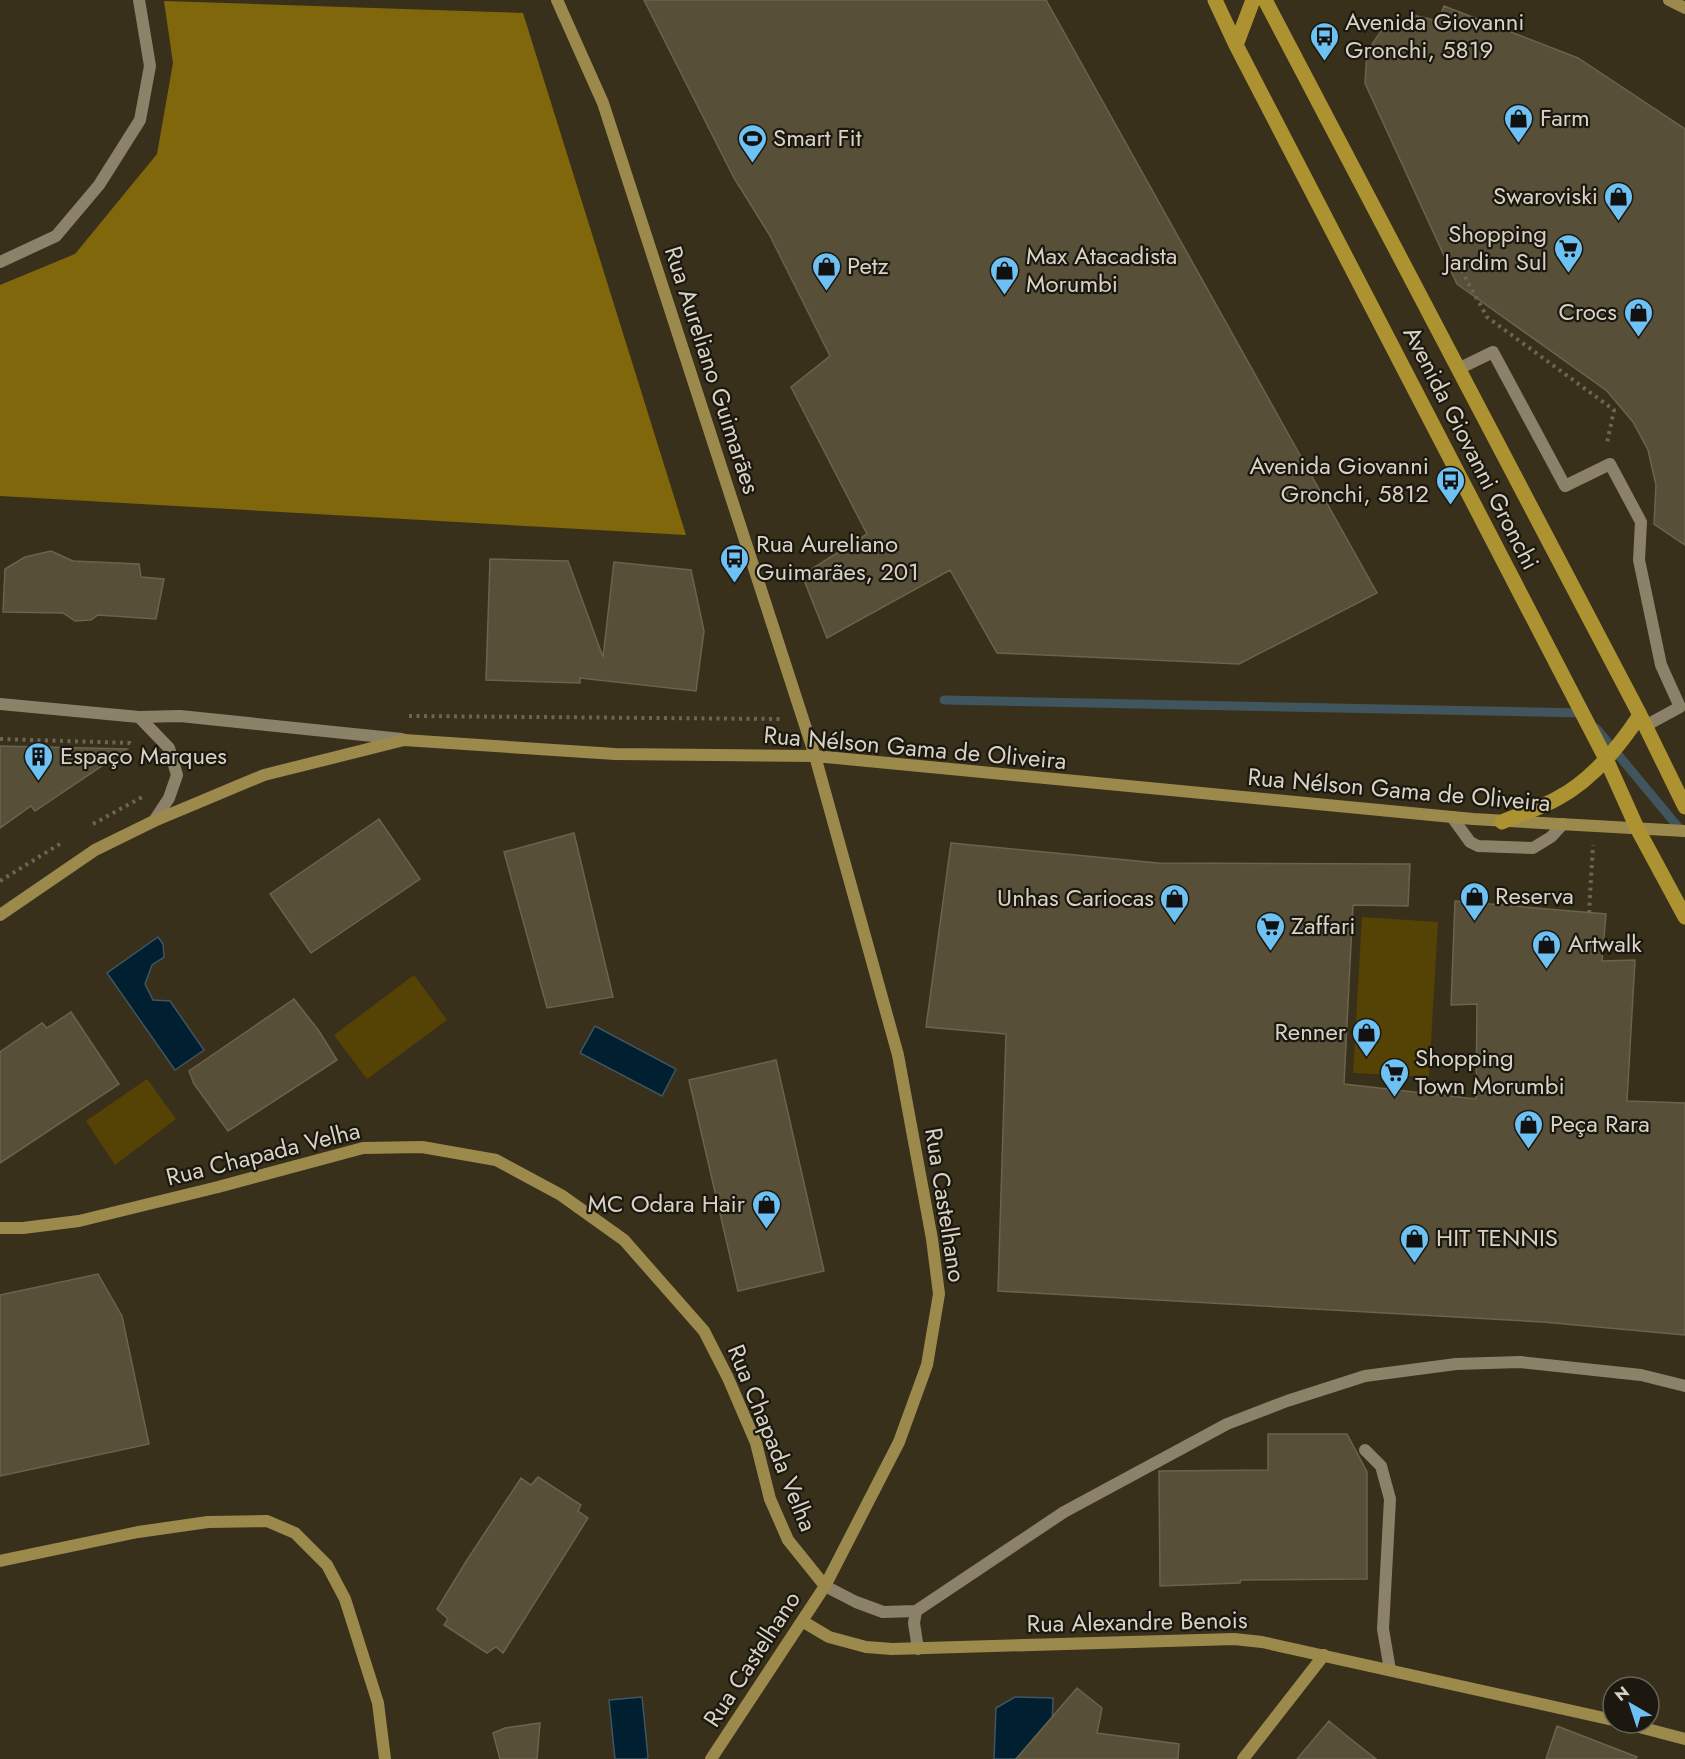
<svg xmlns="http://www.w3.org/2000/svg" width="1685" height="1759" viewBox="0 0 1685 1759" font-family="Jost,sans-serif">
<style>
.green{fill:#554306}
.forest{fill:#81670b}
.water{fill:#001f31;stroke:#40555e;stroke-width:1.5}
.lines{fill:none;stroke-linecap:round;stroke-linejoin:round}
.stream{stroke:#40555e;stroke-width:9}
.building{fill:#574f38;stroke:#6b634b;stroke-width:1.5}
.path{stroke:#6c6552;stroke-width:4;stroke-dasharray:3 4.5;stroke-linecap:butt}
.lane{stroke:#8b8269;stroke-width:12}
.street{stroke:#8b8269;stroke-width:12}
.secondary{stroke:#9c8a4d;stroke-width:12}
.primary{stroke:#ad9231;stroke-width:15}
.labels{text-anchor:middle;stroke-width:4.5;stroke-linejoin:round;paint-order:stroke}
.poi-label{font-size:24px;fill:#d7d3c6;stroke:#1c180f;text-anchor:start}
.street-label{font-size:24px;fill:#d7d3c6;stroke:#1c180f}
</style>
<rect width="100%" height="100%" fill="#38301a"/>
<path class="green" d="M1362,917L1438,922L1429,1077L1353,1073Z
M414,975L447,1020L367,1079L334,1035Z
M147,1079L176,1119L115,1165L86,1121Z"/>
<path class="forest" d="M164,1L523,13L686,535L0,496V285L75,254L157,154L173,63Z"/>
<path class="water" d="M158,937L163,944L164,957L152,965L145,984L153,1000L170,1001L204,1050L175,1070L107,973Z
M595,1026L676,1069L662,1096L580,1053Z
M642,1697L648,1757L647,1759H615L609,1700Z
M1015,1697L1053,1698L1051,1759H994L996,1708Z"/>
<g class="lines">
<path class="stream" d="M944,700L1583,713
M1596,728L1683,833"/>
</g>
<path class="building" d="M644,0H1046L1377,593L1239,664L997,653L950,570L827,638L802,575L867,534L791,387L830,356L769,234L734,178Z
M1444,6L1578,58L1685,129V545L1654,524L1656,485L1648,450L1633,422L1607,391L1457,284L1365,83L1367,52L1381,31L1413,15L1438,21Z
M51,551L73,561L139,564L141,577L164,579L156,619L98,615L91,620L75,621L63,613L3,612L5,569L25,557Z
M490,559L568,561L603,657L614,562L691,570L704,631L696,691L580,678V683L486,680Z
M0,746L127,749L35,811L31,806L0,828Z
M379,819L420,879L311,953L270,894Z
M574,833L613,997L547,1008L504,852Z
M951,843L1158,863L1410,864L1408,906L1353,905L1344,1084L1476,1099L1477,1004L1451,1005L1455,901L1606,914L1602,961L1635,960L1627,1101L1685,1103V1335L1543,1322L998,1291L1006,1034L926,1027Z
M294,999L319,1031L337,1060L228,1131L194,1084L189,1071Z
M71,1012L119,1084L0,1163V1052L42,1023L47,1028Z
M776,1060L824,1271L738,1291L689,1080Z
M98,1274L122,1316L149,1444L0,1476V1295Z
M1268,1434H1347L1367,1472V1579L1241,1580L1240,1583L1160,1586L1159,1471L1268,1470Z
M538,1477L581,1505L578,1511L588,1518L503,1653L496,1647L487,1653L444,1625L448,1619L437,1609L467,1560L521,1478L531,1485Z
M1077,1688L1102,1708L1097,1733L1179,1744L1178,1759H1016Z
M1329,1721L1347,1736L1376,1759H1297Z
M540,1723L537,1759H500L493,1733L505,1728Z
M1557,1726L1637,1757L1636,1759H1546Z"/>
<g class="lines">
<path class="path" d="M1454,257L1487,317L1614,410L1607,443
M409,716L780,719
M0,739L130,743L133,746
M93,824L144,796
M0,881L63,842
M1589,913L1593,845"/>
<path class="lane" d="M1458,369L1493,352L1565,486L1610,464L1641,522L1639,560L1661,665L1680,707L1645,726
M1452,817L1470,842L1478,846L1533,848L1551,837L1563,824"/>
<path class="street" d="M0,262L56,236L99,185L140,120L150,66L139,0
M0,704L139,717L180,716L402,739
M139,717L169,748L177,775L169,798L154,821
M1365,1450L1381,1466L1390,1499L1383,1629L1390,1670
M825,1586L856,1602L883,1612L916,1611
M918,1649L914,1623L916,1611L1064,1512L1227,1424L1287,1401L1365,1376L1456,1364L1520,1362L1641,1375L1685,1386"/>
<path class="secondary" d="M557,0L603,103L815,756L898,1055L932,1239L939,1294L927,1365L899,1442L825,1586L711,1759
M1669,0L1685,8
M0,915L95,850L154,821L264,775L404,740L615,754L815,756L1473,819L1685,831
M0,1228H23L79,1221L218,1187L363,1148L422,1147L496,1160L561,1195L624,1240L704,1331L728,1378L756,1443L770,1499L788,1540L825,1586
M0,1561L138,1532L208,1522L267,1521L295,1533L327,1565L345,1599L378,1703L385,1759
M802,1621L829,1637L866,1647L892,1649L1234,1639L1262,1642L1613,1720
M1624,1723L1685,1739
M1243,1759L1324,1655"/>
<path class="primary" d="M1215,0L1236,45L1606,759L1637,828L1685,917
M1265,0L1640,715L1685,807
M1236,45L1253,0
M1502,822C1520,814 1541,808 1558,798C1592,780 1619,747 1640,715"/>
</g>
<defs>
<symbol id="bus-pin" viewBox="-11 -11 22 30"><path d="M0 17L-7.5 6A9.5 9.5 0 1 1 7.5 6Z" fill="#6dc2f3" stroke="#1c180f"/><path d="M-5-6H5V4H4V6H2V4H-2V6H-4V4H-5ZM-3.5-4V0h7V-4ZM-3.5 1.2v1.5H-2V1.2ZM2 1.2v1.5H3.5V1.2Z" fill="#111"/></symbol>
<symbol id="shop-pin" viewBox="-11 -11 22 30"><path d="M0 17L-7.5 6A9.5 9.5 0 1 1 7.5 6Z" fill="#6dc2f3" stroke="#1c180f"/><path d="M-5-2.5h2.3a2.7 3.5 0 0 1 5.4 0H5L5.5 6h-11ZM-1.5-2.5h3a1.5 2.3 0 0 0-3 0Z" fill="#111"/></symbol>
<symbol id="stadium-pin" viewBox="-11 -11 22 30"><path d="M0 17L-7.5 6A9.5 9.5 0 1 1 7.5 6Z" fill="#6dc2f3" stroke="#1c180f"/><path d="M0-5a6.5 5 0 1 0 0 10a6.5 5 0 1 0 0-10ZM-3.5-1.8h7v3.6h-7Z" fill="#111"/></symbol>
<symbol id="supermarket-pin" viewBox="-11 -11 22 30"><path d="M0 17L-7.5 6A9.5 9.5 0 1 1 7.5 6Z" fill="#6dc2f3" stroke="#1c180f"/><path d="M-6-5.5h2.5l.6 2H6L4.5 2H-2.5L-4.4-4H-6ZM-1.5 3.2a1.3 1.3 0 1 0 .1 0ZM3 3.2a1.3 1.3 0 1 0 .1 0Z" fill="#111"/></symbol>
<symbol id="building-pin" viewBox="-11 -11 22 30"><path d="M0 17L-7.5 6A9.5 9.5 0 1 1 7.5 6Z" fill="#6dc2f3" stroke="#1c180f"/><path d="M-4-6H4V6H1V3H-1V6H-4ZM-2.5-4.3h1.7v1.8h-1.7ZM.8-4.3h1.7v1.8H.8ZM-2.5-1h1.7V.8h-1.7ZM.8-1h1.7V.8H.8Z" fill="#111"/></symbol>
</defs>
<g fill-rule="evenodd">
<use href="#bus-pin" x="1308" y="20" width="33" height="45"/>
<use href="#shop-pin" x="1502" y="102" width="33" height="45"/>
<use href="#stadium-pin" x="736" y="122" width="33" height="45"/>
<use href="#shop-pin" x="1602" y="180" width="33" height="45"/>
<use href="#supermarket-pin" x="1552" y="232" width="33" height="45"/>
<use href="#shop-pin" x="810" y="250" width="33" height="45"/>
<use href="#shop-pin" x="988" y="254" width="33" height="45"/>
<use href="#shop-pin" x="1622" y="296" width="33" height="45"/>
<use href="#bus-pin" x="1434" y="464" width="33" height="45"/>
<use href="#bus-pin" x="718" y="542" width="33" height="45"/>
<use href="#building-pin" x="22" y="740" width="33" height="45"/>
<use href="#shop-pin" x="1458" y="880" width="33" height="45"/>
<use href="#shop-pin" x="1158" y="882" width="33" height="45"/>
<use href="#supermarket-pin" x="1254" y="910" width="33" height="45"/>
<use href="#shop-pin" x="1530" y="928" width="33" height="45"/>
<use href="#shop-pin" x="1350" y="1016" width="33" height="45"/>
<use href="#supermarket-pin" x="1378" y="1056" width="33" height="45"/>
<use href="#shop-pin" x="1512" y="1108" width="33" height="45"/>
<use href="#shop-pin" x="750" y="1188" width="33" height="45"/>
<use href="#shop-pin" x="1398" y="1222" width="33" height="45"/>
</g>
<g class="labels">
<g class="poi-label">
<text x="1345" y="30">Avenida Giovanni<tspan x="1345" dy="28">Gronchi, 5819</tspan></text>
<text x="1540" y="126">Farm</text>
<text x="773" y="146">Smart Fit</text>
<text x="1598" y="204" text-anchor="end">Swaroviski</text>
<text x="1547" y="242" text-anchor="end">Shopping<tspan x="1547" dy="28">Jardim Sul</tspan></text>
<text x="1026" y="264">Max Atacadista<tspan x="1026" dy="28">Morumbi</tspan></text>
<text x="847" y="274">Petz</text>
<text x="1617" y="320" text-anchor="end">Crocs</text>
<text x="1429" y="474" text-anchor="end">Avenida Giovanni<tspan x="1429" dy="28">Gronchi, 5812</tspan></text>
<text x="756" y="552">Rua Aureliano<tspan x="756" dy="28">Guimarães, 201</tspan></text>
<text x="60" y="764">Espaço Marques</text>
<text x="1495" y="904">Reserva</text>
<text x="1154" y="906" text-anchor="end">Unhas Cariocas</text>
<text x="1291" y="934">Zaffari</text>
<text x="1568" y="952">Artwalk</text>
<text x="1346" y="1040" text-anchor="end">Renner</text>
<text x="1415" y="1066">Shopping<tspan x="1415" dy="28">Town Morumbi</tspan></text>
<text x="1550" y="1132">Peça Rara</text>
<text x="745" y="1212" text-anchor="end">MC Odara Hair</text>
<text x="1436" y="1246">HIT TENNIS</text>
</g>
<g class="street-label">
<text transform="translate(712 370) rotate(72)" y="8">Rua Aureliano Guimarães</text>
<text transform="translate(1471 448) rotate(63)" y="8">Avenida Giovanni Gronchi</text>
<text transform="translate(915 748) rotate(5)" y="8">Rua Nélson Gama de Oliveira</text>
<text transform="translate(1399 790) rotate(5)" y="8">Rua Nélson Gama de Oliveira</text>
<text transform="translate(263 1154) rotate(-14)" y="8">Rua Chapada Velha</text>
<text transform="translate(945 1205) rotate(81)" y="8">Rua Castelhano</text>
<text transform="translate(772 1438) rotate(68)" y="8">Rua Chapada Velha</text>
<text transform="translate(1137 1622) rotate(-1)" y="8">Rua Alexandre Benois</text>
<text transform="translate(752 1659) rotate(-57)" y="8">Rua Castelhano</text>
</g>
</g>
<g transform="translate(1631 1705) rotate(321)"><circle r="28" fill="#1c180f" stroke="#676358" stroke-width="1.5"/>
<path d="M0-4.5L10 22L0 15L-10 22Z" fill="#6dc2f3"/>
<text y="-9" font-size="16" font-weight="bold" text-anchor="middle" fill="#d7d3c6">N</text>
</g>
</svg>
